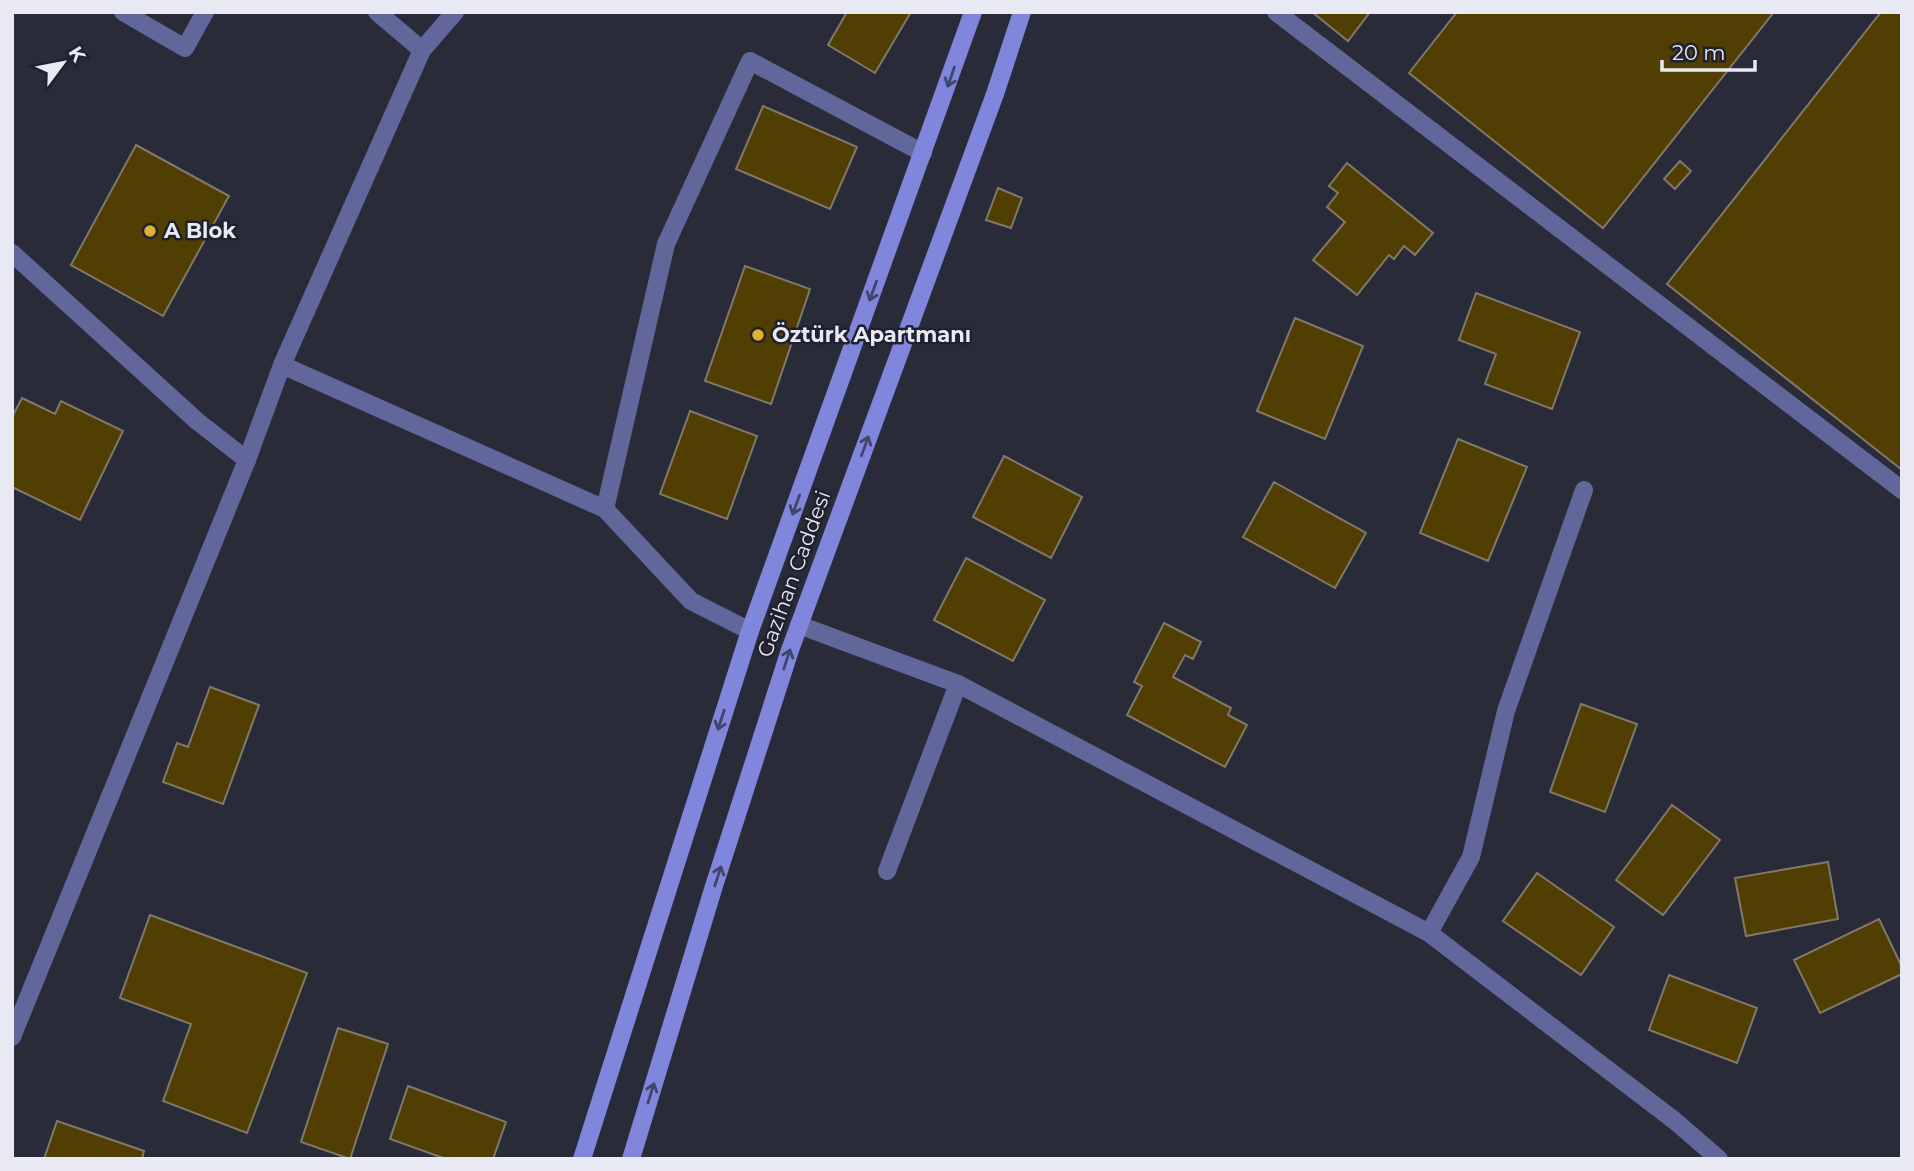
<svg xmlns="http://www.w3.org/2000/svg" width="1914" height="1171" viewBox="0 0 1914 1171" font-family="Montserrat,sans-serif">
<style>
.building{fill:#513e03;stroke:#80796a;stroke-width:2}
.lines{fill:none;stroke-linecap:round;stroke-linejoin:round}
.lane{stroke:#61679b;stroke-width:18}
.street{stroke:#61679b;stroke-width:18}
.secondary{stroke:#7f86db;stroke-width:18}
.oneway{stroke:#41446b}
.poi-dot{fill:#deb133;stroke:#20212f;stroke-width:2.5}
.labels{text-anchor:middle;stroke-width:5;stroke-linejoin:round;paint-order:stroke}
.poi-label{font-size:21px;font-weight:bold;fill:#e8e9f2;stroke:#20212f;text-anchor:start}
.street-label{font-size:21px;fill:#e8e9f2;stroke:#20212f}
</style>
<rect width="100%" height="100%" fill="#292b39"/>
<path class="building" d="M847,12H911L875,73L828,45Z
M1312,12H1370L1348,41Z
M1457,12H1774L1603,228L1409,73Z
M1881,12H1902V470L1667,284Z
M763,106L857,147L830,209L736,169Z
M136,145L229,196L163,316L71,265Z
M1680,161L1691,171L1675,189L1664,179Z
M1347,163L1433,233L1415,255L1404,246L1394,259L1389,255L1357,295L1313,260L1345,222L1327,207L1338,193L1329,186Z
M998,188L1022,198L1011,228L986,220Z
M745,266L810,289L771,404L705,381Z
M1476,293L1580,332L1552,409L1485,384L1496,354L1459,340Z
M1295,318L1363,346L1325,439L1257,411Z
M22,398L55,414L61,401L123,431L80,520L12,487V417Z
M690,411L757,436L727,519L660,494Z
M1458,439L1527,467L1488,561L1420,533Z
M1004,456L1082,497L1051,558L973,517Z
M1274,482L1366,533L1335,588L1243,537Z
M966,558L1045,600L1013,661L934,620Z
M1164,623L1201,642L1193,659L1185,655L1173,677L1231,708L1228,715L1247,725L1225,767L1127,715L1142,686L1134,682Z
M210,687L259,705L223,804L163,782L177,743L188,747Z
M1581,704L1637,724L1605,812L1550,792Z
M1672,805L1720,840L1663,915L1616,880Z
M1828,862L1838,919L1746,936L1735,878Z
M1537,873L1614,927L1581,975L1503,921Z
M150,915L307,973L247,1133L163,1101L191,1024L120,998Z
M1879,919L1902,967V974L1820,1013L1794,960Z
M1669,975L1757,1008L1737,1063L1649,1030Z
M338,1028L388,1044L350,1159L301,1142Z
M408,1086L506,1122L493,1159H446L390,1139Z
M57,1121L144,1151L142,1159H44Z"/>
<g class="lines">
<path class="lane" d="M123,12L185,48L205,12
M1276,12L1902,490
M12,253L197,421L247,460
M605,509L666,244L750,61L923,153"/>
<path class="street" d="M377,12L422,50
M282,365L605,509L691,601L750,631
M799,625L958,684L1429,933L1675,1121L1719,1159
M887,871L958,684
M1429,933L1471,857L1506,711L1584,490
M12,1037L247,460L282,365L422,50L455,12"/>
<path class="secondary" d="M582,1159L750,631L973,12
M631,1159L714,886L790,650L995,94L1022,12"/>
</g>
<defs><path id="oneway-shaft" d="M-6 0H5M1.5-3L5.5 0L1.5 3" fill="none" stroke-width="1.6" stroke-linecap="round" stroke-linejoin="round" transform="scale(1.75)"/></defs>
<g class="oneway">
<use href="#oneway-shaft" transform="translate(951 77) rotate(109)"/>
<use href="#oneway-shaft" transform="translate(873 291) rotate(110)"/>
<use href="#oneway-shaft" transform="translate(865 446) rotate(-70)"/>
<use href="#oneway-shaft" transform="translate(796 505) rotate(110)"/>
<use href="#oneway-shaft" transform="translate(787 659) rotate(-72)"/>
<use href="#oneway-shaft" transform="translate(721 720) rotate(108)"/>
<use href="#oneway-shaft" transform="translate(718 876) rotate(-72)"/>
<use href="#oneway-shaft" transform="translate(651 1093) rotate(-73)"/>
</g>
<g class="poi-dot">
<circle cx="150" cy="231" r="7"/>
<circle cx="758" cy="335" r="7"/>
</g>
<g class="labels">
<g class="poi-label">
<text x="164" y="238">A Blok</text>
<text x="772" y="342">Öztürk Apartmanı</text>
</g>
<g class="street-label">
<text transform="translate(794 574) rotate(-70)" y="7">Gazihan Caddesi</text>
</g>
</g>
<rect width="1914" height="1171" fill="none" stroke="#e8e9f2" stroke-width="28"/>
<g transform="translate(63 63) rotate(58)" stroke="#20212f" stroke-width="5" paint-order="stroke">
<path d="M0-5L12 26L0 18L-12 26Z" fill="#e8e9f2"/>
<text y="-10" font-size="19" font-weight="bold" text-anchor="middle" fill="#e8e9f2">K</text>
</g>
<path d="M1662 60v10h93v-10" fill="none" stroke="#e8e9f2" stroke-width="3.5"/>
<text x="1672" y="60" font-size="21" fill="#e8e9f2" stroke="#20212f" stroke-width="5" paint-order="stroke">20 m</text>
</svg>
